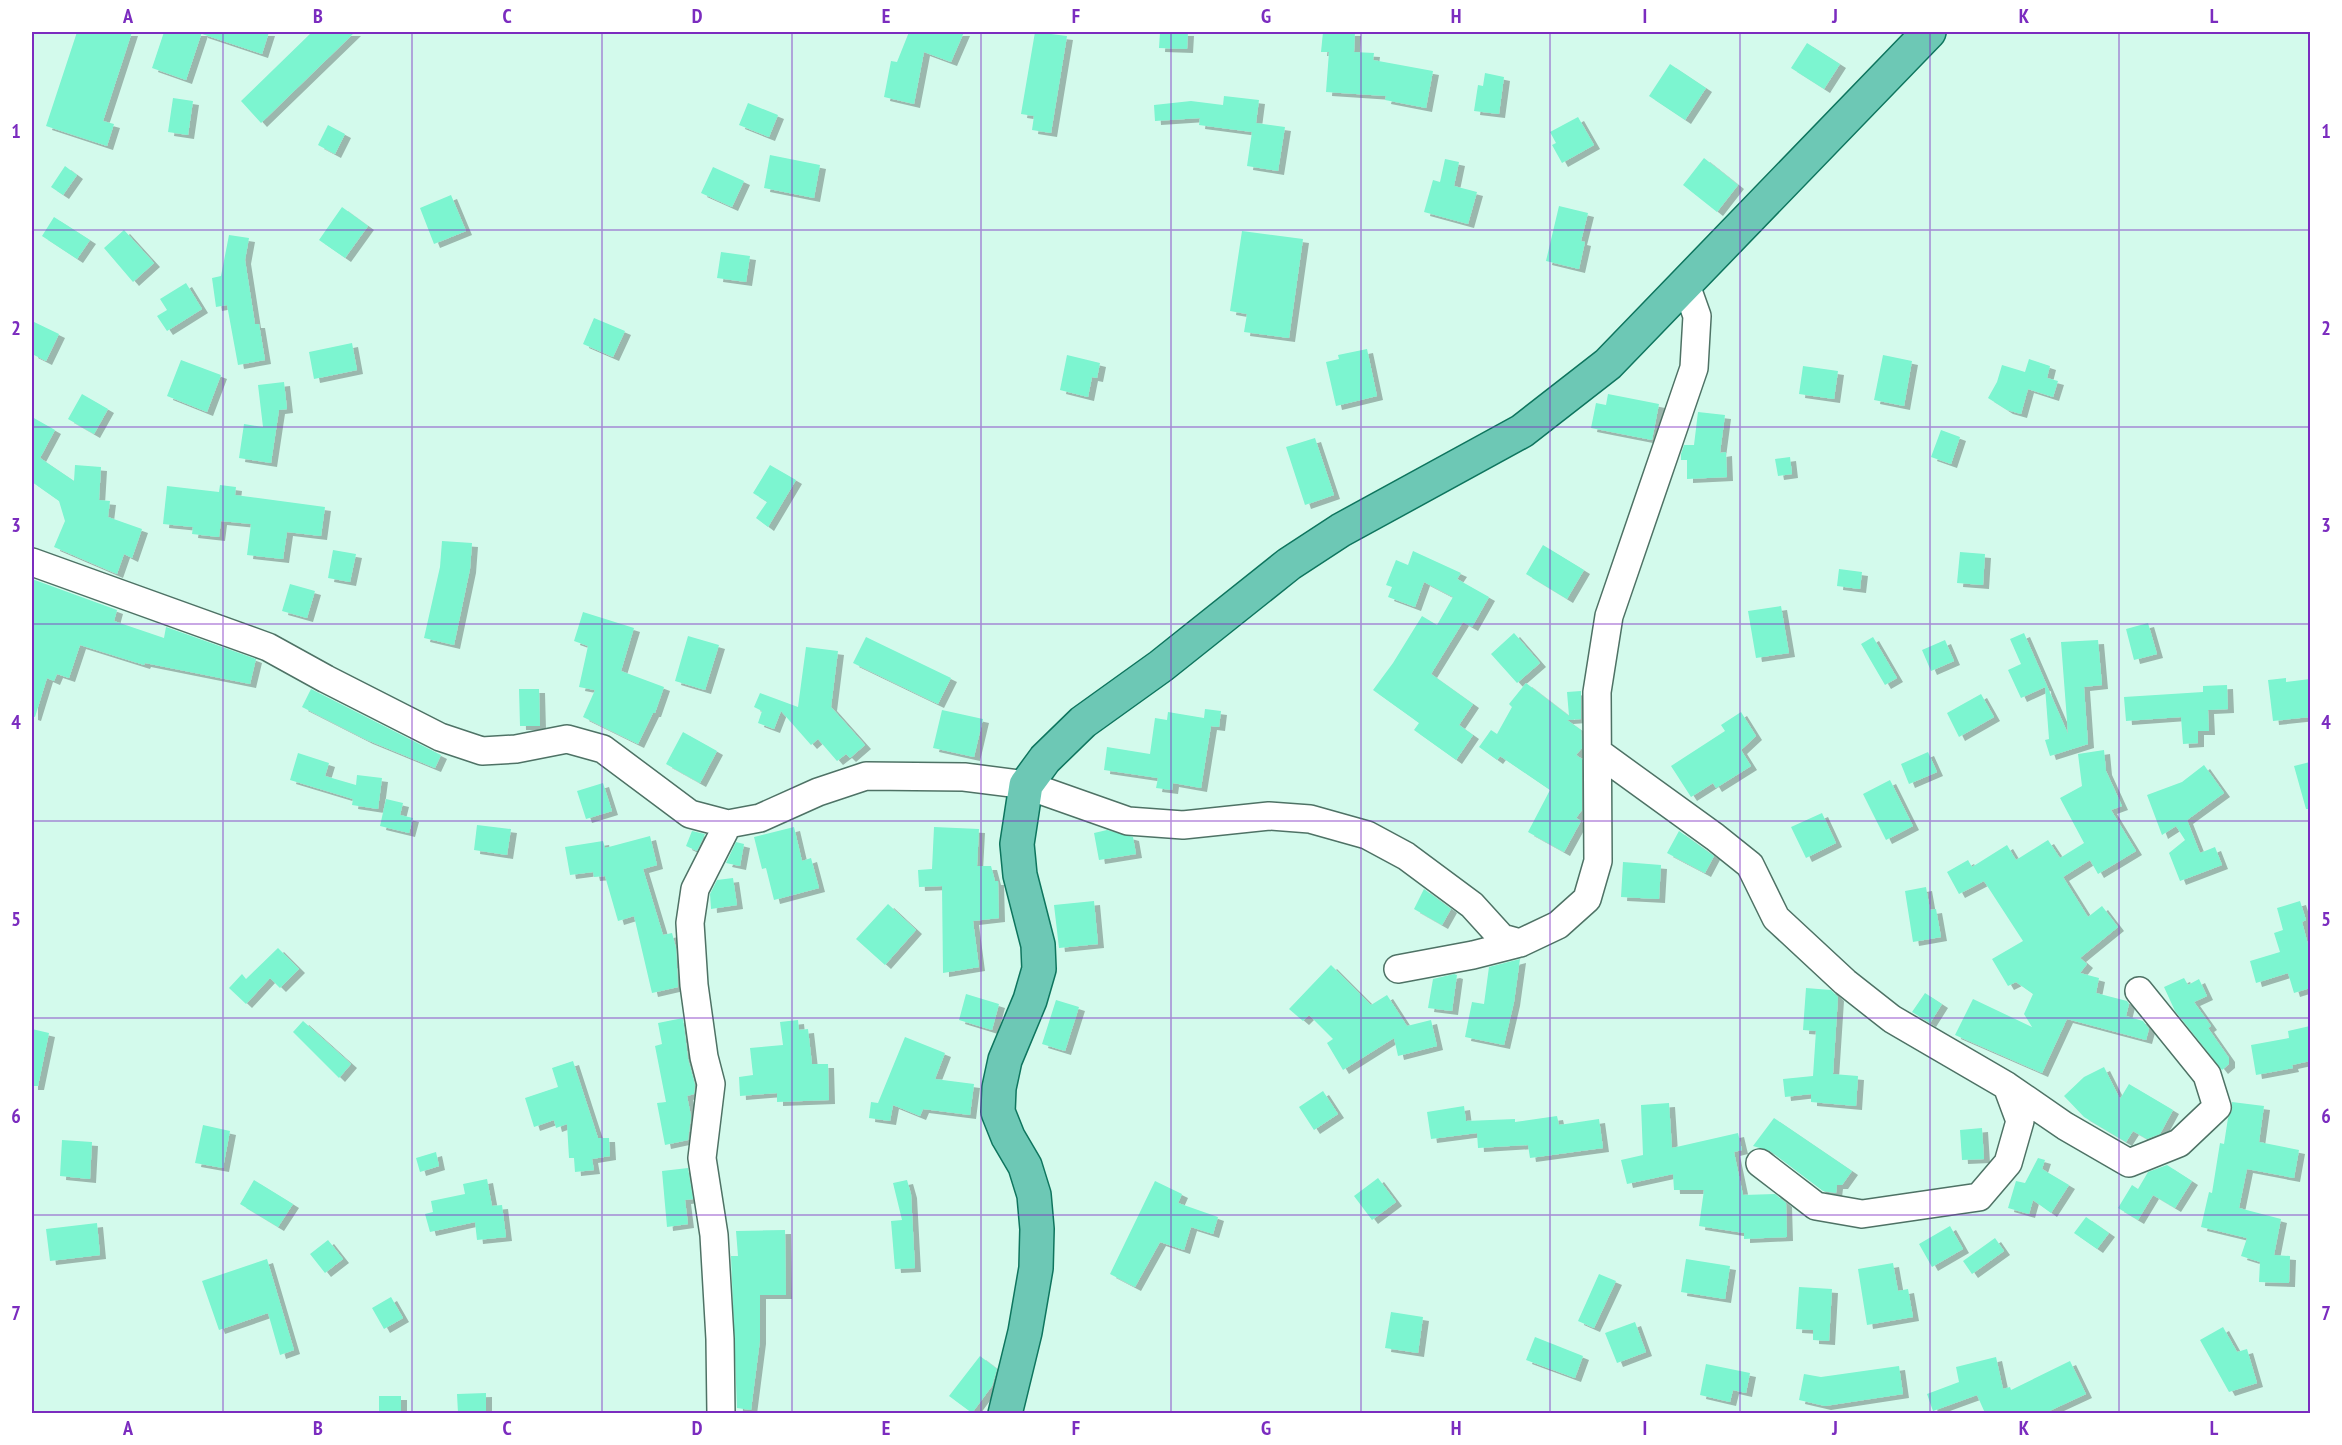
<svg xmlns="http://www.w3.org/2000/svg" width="2342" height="1445" viewBox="0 0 2342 1445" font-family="'PT Sans Narrow',sans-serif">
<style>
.building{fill:#7cf5d0;filter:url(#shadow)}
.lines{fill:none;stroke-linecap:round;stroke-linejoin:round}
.minor-casing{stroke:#4e7265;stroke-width:30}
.major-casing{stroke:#0e755e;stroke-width:36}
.minor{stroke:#fff;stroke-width:27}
.major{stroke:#6dc8b5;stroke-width:33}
.grid{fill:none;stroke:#7b2cbf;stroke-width:1.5;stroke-opacity:0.55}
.neatline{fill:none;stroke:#7b2cbf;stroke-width:2}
.grid-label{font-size:20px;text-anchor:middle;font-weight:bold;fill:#7b2cbf}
</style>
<defs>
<filter id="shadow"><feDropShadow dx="6" dy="4" stdDeviation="0" flood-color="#0004"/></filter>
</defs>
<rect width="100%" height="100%" fill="#d3faec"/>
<path class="building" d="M77,32H132L103,121L114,124L107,146L46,126Z
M164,32H269L262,54L202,34V32L186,80L152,68Z
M312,32H355L261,123L241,101Z
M909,32H964L951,62L924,52L914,104L884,97L891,61L897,62Z
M1035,32L1067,36L1051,133L1032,130L1034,116L1021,114Z
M1160,32H1188L1187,49L1159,48Z
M1323,32H1355L1354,52L1374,53L1373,60L1433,71L1426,108L1385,100L1386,96L1326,92L1329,52H1321Z
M1807,43L1840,64L1824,89L1791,68Z
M1670,64L1706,88L1685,120L1649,96Z
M1485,73L1504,77L1499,114L1474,111L1478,85L1483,86Z
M1224,96L1259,100L1256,123L1285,127L1278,171L1247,166L1252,132L1199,125L1200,118L1155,121L1154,105L1191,101L1223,105Z
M173,98L193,101L188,135L168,132Z
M748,103L778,115L769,137L739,125Z
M1578,117L1594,145L1562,163L1552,145L1556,143L1550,132Z
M328,125L345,134L335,154L318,145Z
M770,155L820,165L814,198L764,188Z
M1704,158L1738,185L1717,212L1683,185Z
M1445,159L1459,162L1454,186L1477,192L1468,224L1424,212L1433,180L1440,182Z
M65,166L77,175L63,195L51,187Z
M713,167L744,181L732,207L701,193Z
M451,195L466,231L434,244L420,208Z
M1559,206L1588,213L1581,241L1585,242L1579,269L1546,261Z
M342,207L368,226L345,258L319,240Z
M54,217L90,240L77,259L42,236Z
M124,230L154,263L133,282L104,248Z
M1242,231L1303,239L1289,338L1244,332L1247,314L1230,311Z
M229,235L249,238L245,260L255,324H259L265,360L238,365L227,305L216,307L212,278L221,276Z
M721,252L750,256L746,282L717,278Z
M186,283L202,309L167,331L157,316L167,310L160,299Z
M594,318L625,331L613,357L583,344Z
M32,321L59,334L46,361L32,354Z
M352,343L357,370L314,379L309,352Z
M1367,349L1377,396L1336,406L1326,362L1339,359L1338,355Z
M1067,355L1100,363L1097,378L1092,377L1088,397L1060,390Z
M1883,355L1912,361L1904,406L1874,400Z
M2029,359L2050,366L2047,378L2058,381L2053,397L2028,389L2021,414L2007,410L1988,398L1997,382L2002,365L2025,372Z
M181,360L221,375L207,412L167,396Z
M1803,366L1838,371L1834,399L1799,394Z
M284,382L287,409L279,410L271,463L239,458L244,424L263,427L258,385Z
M82,394L108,409L94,434L68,419Z
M1608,394L1659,404L1652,440L1591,428L1596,403L1606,405Z
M1698,412L1725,415L1720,453L1726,452L1727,477L1687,479V460H1681V454L1684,445H1694Z
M32,417L55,430L40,458L74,481L75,465L101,467L99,500L110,501L108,517L142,529L132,558L124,554L117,574L54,547L65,521L59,501L32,482Z
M1941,430L1960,437L1951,464L1931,457Z
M1315,438L1334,495L1305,505L1286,447Z
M1790,457L1792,474L1778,476L1775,459Z
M770,465L796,480L768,527L756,518L767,502L753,493Z
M220,485L236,487L235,495L325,507L321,536L287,532L283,559L247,555L251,524L221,521L219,537L192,534L193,527L163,524L167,486L219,492Z
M442,541L472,543L470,569L454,645L424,638L440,567Z
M1543,545L1584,570L1567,599L1526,574Z
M333,550L356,554L350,582L328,578Z
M1413,551L1461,573L1457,579L1489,597L1472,627L1463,622L1431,674L1473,704L1459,725L1473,735L1456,760L1414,730L1419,723L1373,690L1393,663L1422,616L1437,625L1453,597L1424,582L1415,607L1388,597L1392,587L1386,585L1396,560L1408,565Z
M1960,552L1985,554L1983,585L1957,583Z
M1839,569L1862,572L1860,589L1837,586Z
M32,579L117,610L114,621L164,638L166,627L256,659L250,684L145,663L144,665L80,645L69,678L57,674L54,681L47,678L35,717L32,716Z
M290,584L315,591L307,618L282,611Z
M1781,606L1789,653L1756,658L1748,611Z
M583,612L634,628L621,671L664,687L655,713H653L638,744L583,717L595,690L579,687L588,646L574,641Z
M2148,623L2157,654L2134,660L2126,629Z
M1514,633L1540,663L1517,683L1491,654Z
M2024,633L2068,734L2061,642L2098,640L2102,685L2084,687L2088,744L2050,756L2045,740L2049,739L2045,687L2021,698L2008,670L2021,664L2010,639Z
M688,636L719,645L705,690L675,681Z
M866,637L951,678L938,704L853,663Z
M1873,637L1897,678L1885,685L1861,644Z
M1945,640L1954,661L1931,671L1922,650Z
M806,647L838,651L831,707L865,745L850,758L846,754L837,761L818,739L811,745L781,711L774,729L758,723L762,711L754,707L760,693L798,707Z
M2286,678V682L2310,679V717L2273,721L2268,680Z
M1526,683L1569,716L1567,692L1581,691V719L1567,720L1581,730L1582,748L1576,755L1582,759V810L1576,818L1581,821L1564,852L1528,832L1550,790L1500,756L1497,760L1479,747L1491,730L1497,734L1512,707L1509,704Z
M2227,685L2228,709L2208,710L2209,731H2198V743L2183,744L2181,717L2126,721L2124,697L2203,692V686Z
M311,689L441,755L435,768L367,740L302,707Z
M519,689H539L540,726H520Z
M1981,694L1994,717L1959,737L1947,713Z
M1205,709L1221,711L1219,727L1211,726L1201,788L1173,783L1172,790L1156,788L1158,778L1104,770L1107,747L1150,754L1155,718L1167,720L1168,712L1204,718Z
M942,710L983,719L974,757L933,748Z
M1741,712L1756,736L1741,750L1751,766L1716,788L1713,783L1691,797L1671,766L1725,731L1721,725Z
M683,732L717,751L700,783L666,764Z
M2104,750L2106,771L2122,806L2111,810L2136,851L2098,874L2090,860L2063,877L2088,917L2102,906L2118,927L2080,958L2087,964L2080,973L2099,978L2096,993L2127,1001L2129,1004L2126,1016L2143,1021L2149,1029L2146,1040L2067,1019L2042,1073L1955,1035L1973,999L2032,1027L2024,1014L2033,994L2016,982L2008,986L1992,959L2023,941L1984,881L1959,894L1947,872L1968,860L1972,867L2007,845L2016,860L2048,840L2060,858L2084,843L2060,798L2082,786L2078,754Z
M1928,752L1937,772L1909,784L1901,764Z
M298,753L329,763L325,776L356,785L357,775L382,778L378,809L352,805L353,799L290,780Z
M2310,762V809H2306L2294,766Z
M2204,765L2224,793L2187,820L2200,853L2215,847L2222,865L2180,881L2169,853L2185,840L2176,826L2162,835L2147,795L2182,782Z
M1890,780L1913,826L1886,840L1863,794Z
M603,783L612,811L586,819L577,791Z
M386,799L403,803L400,815L413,818L409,833L380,826Z
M1822,813L1836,843L1806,858L1791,827Z
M477,825L511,829L507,855L474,850Z
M794,827L802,861L811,858L819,888L774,900L766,868L762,869L754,837Z
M934,827L979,829L977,866H991L995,881H998L999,918L973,921L979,967L943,973L942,886L919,887L918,870L932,869Z
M1107,830L1133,837L1136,854L1099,860L1094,833Z
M692,831L705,834L697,851L686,846Z
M1679,831L1714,856L1705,873L1667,853Z
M650,836L657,865L643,869L663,935L672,933L676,948L678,987L652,993L634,916L618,921L605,876L594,877L593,872L570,875L565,847L603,841L605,848Z
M736,842L744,844L740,866L726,863Z
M1623,862L1661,865L1659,899L1621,897Z
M733,878L737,905L711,909L710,894L717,880Z
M1926,887L1930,910L1936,909L1941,937L1913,942L1905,891Z
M1424,889L1451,909L1442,925L1414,909Z
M1094,901L1098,944L1059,948L1054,905Z
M2300,901L2306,920L2302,922L2310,952V988L2294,993L2288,973L2256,983L2250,961L2280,952L2274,933L2283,930L2277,908Z
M888,904L916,930L885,965L856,939Z
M278,948L299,969L280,988L270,978L246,1004L229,988L242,974L246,979Z
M1520,959L1514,1002L1504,1045L1465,1037L1472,1002L1484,1004L1489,967Z
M1331,965L1371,1005L1387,995L1407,1026L1431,1020L1437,1046L1398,1056L1394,1038L1343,1070L1327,1043L1333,1039L1309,1015L1303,1021L1289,1009Z
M1454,974L1457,975L1452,1011L1428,1008L1433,979Z
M2184,978L2188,985L2199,979L2207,996L2194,1002L2211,1026L2208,1028L2229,1058V1064L2222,1070L2175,1011L2164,987Z
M1806,988L1831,990L1838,997L1833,1074L1858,1076L1856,1106L1811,1102V1094L1785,1097L1783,1079L1813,1076L1816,1031L1803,1030Z
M1925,993L1942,1004L1930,1023L1912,1012Z
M966,994L999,1004L992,1030L959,1020Z
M1056,1000L1079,1007L1065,1051L1042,1044Z
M683,1018L688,1059L695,1085L694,1094L687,1096L691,1116L688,1140L665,1145L657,1103L666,1102L655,1046L662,1044L658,1023Z
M798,1020L799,1030L808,1029L812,1064H828L829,1100L777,1102V1093L740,1096L739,1077L753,1075L750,1048L783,1045L780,1022Z
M303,1021L351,1064L339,1078L293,1032Z
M2310,1026V1061L2292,1065L2293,1068L2256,1075L2251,1045L2289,1038L2288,1031Z
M32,1029L49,1033L38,1086H32Z
M905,1037L945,1053L935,1079L974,1084L970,1115L923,1109L920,1116L893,1105L890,1121L869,1118L871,1102L878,1103Z
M573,1061L598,1138H609L610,1156L592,1159L594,1170L575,1172L574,1158H569L567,1124L556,1128L554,1120L534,1127L525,1098L558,1087L552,1068Z
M2104,1067L2120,1099L2129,1084L2173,1110L2160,1134L2147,1139L2133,1131L2126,1142L2084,1117L2064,1096L2084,1077Z
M1323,1091L1338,1114L1314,1130L1299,1107Z
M2232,1102L2264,1106L2259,1142L2299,1150L2294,1178L2247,1169L2239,1208L2281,1219L2274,1255L2290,1256L2289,1283L2259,1282L2260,1262L2241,1256L2247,1238L2201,1227L2209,1192L2212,1193L2220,1143L2224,1144L2228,1118L2232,1110Z
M1669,1103L1672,1148L1738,1133L1742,1150L1734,1152L1743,1195L1775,1194L1786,1203L1787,1237L1744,1239V1233L1699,1226L1704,1190H1674L1673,1174L1627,1184L1621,1160L1643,1155L1641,1105Z
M1464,1106L1466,1121L1515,1119V1122L1557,1116L1559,1125L1599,1119L1603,1148L1530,1158L1528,1145L1478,1148L1477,1133L1431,1139L1427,1112Z
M1774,1118L1852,1171L1842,1185H1837L1836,1193L1823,1191L1770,1151L1753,1146Z
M203,1125L230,1131L223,1168L195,1163Z
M1982,1128L1984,1159L1962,1160L1960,1130Z
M62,1140L92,1142L90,1179L60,1176Z
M436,1152L439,1166L420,1172L416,1158Z
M2038,1158L2045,1160L2042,1169L2069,1185L2051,1213L2033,1200L2029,1214L2008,1208L2016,1181L2025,1183Z
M2167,1165L2192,1181L2175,1208L2153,1195L2138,1220L2118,1208L2132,1185L2138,1189L2148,1172Z
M688,1168L693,1199L685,1200L688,1224L667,1227L662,1171Z
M1378,1178L1396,1202L1372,1220L1354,1196Z
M487,1179L492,1206L502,1205L506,1237L477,1240L475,1222L430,1232L425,1214L433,1212L431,1201L465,1194L463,1184Z
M254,1180L293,1204L278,1227L240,1204Z
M907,1180L911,1194L915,1268L895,1269L891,1221L902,1220L893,1183Z
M1155,1181L1182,1194L1178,1203L1218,1217L1213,1234L1191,1227L1184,1250L1160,1242L1135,1287L1110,1274Z
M2086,1217L2109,1233L2097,1249L2074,1233Z
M97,1223L100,1255L50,1261L46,1229Z
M1950,1226L1963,1249L1932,1267L1919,1244Z
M785,1230L786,1295H760V1340L751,1410L737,1408L731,1256H738L736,1231Z
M1995,1238L2004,1251L1972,1274L1963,1261Z
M328,1240L343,1259L325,1273L310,1254Z
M267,1259L294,1350L280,1355L268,1313L219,1330L202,1281Z
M1686,1259L1730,1266L1725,1299L1681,1292Z
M1893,1263L1898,1291L1908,1289L1913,1317L1867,1325L1858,1269Z
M1599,1274L1616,1281L1594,1328L1578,1321Z
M1799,1287L1832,1289L1829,1341L1813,1340V1330L1796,1329Z
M391,1297L403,1318L384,1329L372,1308Z
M1391,1312L1423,1317L1418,1353L1385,1348Z
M1635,1322L1646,1352L1617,1363L1605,1333Z
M2223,1327L2237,1352L2247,1349L2257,1383L2229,1392L2200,1340Z
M1535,1337L1583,1356L1575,1378L1526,1360Z
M980,1356L997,1369L992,1386L972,1413L949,1396Z
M1996,1357L2003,1389L2010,1387L2011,1390L2070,1361L2086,1394L2045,1413H1985L1977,1395L1933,1411L1927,1394L1959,1382L1956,1367Z
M1706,1364L1750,1373L1746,1393L1733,1390L1730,1402L1700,1395Z
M1899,1366L1903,1394L1825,1406L1799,1400L1804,1374L1821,1377Z
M486,1393V1413H458L457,1394Z
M379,1396H401V1413H379Z"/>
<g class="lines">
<defs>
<path id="minor" d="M32,562L268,647L326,679L440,737L482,751L516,749L567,739L603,749L690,814L728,824L760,818L818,792L866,776L964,777L1026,785L1128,821L1183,825L1269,816L1310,819L1367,835L1406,856L1472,905L1502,938L1520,943L1558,925L1587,899L1598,861L1597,692L1609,616L1694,368L1697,316L1686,285
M1599,753L1715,837L1750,865L1776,918L1845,982L1892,1019L2007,1086L2020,1121L2008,1163L1979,1197L1862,1214L1816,1206L1760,1163
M1398,969L1473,955L1520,943
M2007,1086L2065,1126L2129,1163L2179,1143L2217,1107L2207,1075L2139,991
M721,1414L720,1339L714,1235L702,1158L711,1084L704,1057L694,985L690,923L695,889L728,824"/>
<path id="major" d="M1005,1414L1025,1332L1036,1268L1037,1229L1034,1195L1025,1166L1008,1137L998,1112L999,1088L1005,1060L1030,1000L1039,969L1038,945L1020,875L1017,844L1026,785L1045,759L1083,722L1161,666L1289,564L1341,530L1522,431L1608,364L1929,32"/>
</defs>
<use href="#minor" class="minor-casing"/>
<use href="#major" class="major-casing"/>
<use href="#minor" class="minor"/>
<use href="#major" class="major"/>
</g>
<path class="grid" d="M223,32V1414M412,32V1414M602,32V1414M792,32V1414M981,32V1414M1171,32V1414M1361,32V1414M1550,32V1414M1740,32V1414M1930,32V1414M2119,32V1414M32,230H2310M32,427H2310M32,624H2310M32,821H2310M32,1018H2310M32,1215H2310"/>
<rect width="2342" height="1445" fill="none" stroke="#ffffff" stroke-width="66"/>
<rect x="33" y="33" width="2276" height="1379" class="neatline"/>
<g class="grid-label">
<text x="128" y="23">A</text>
<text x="318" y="23">B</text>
<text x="507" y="23">C</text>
<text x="697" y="23">D</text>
<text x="886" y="23">E</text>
<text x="1076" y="23">F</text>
<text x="1266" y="23">G</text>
<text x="1456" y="23">H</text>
<text x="1645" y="23">I</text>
<text x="1835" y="23">J</text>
<text x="2024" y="23">K</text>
<text x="2214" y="23">L</text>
<text x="16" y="138">1</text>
<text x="2326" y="138">1</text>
<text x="16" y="335">2</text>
<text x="2326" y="335">2</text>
<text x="16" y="532">3</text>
<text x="2326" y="532">3</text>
<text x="16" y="729">4</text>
<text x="2326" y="729">4</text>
<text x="16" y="926">5</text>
<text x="2326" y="926">5</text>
<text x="16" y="1123">6</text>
<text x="2326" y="1123">6</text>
<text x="16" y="1320">7</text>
<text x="2326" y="1320">7</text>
<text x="128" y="1435">A</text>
<text x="318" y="1435">B</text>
<text x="507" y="1435">C</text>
<text x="697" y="1435">D</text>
<text x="886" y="1435">E</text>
<text x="1076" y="1435">F</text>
<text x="1266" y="1435">G</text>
<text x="1456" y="1435">H</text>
<text x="1645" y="1435">I</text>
<text x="1835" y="1435">J</text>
<text x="2024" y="1435">K</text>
<text x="2214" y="1435">L</text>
</g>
</svg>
